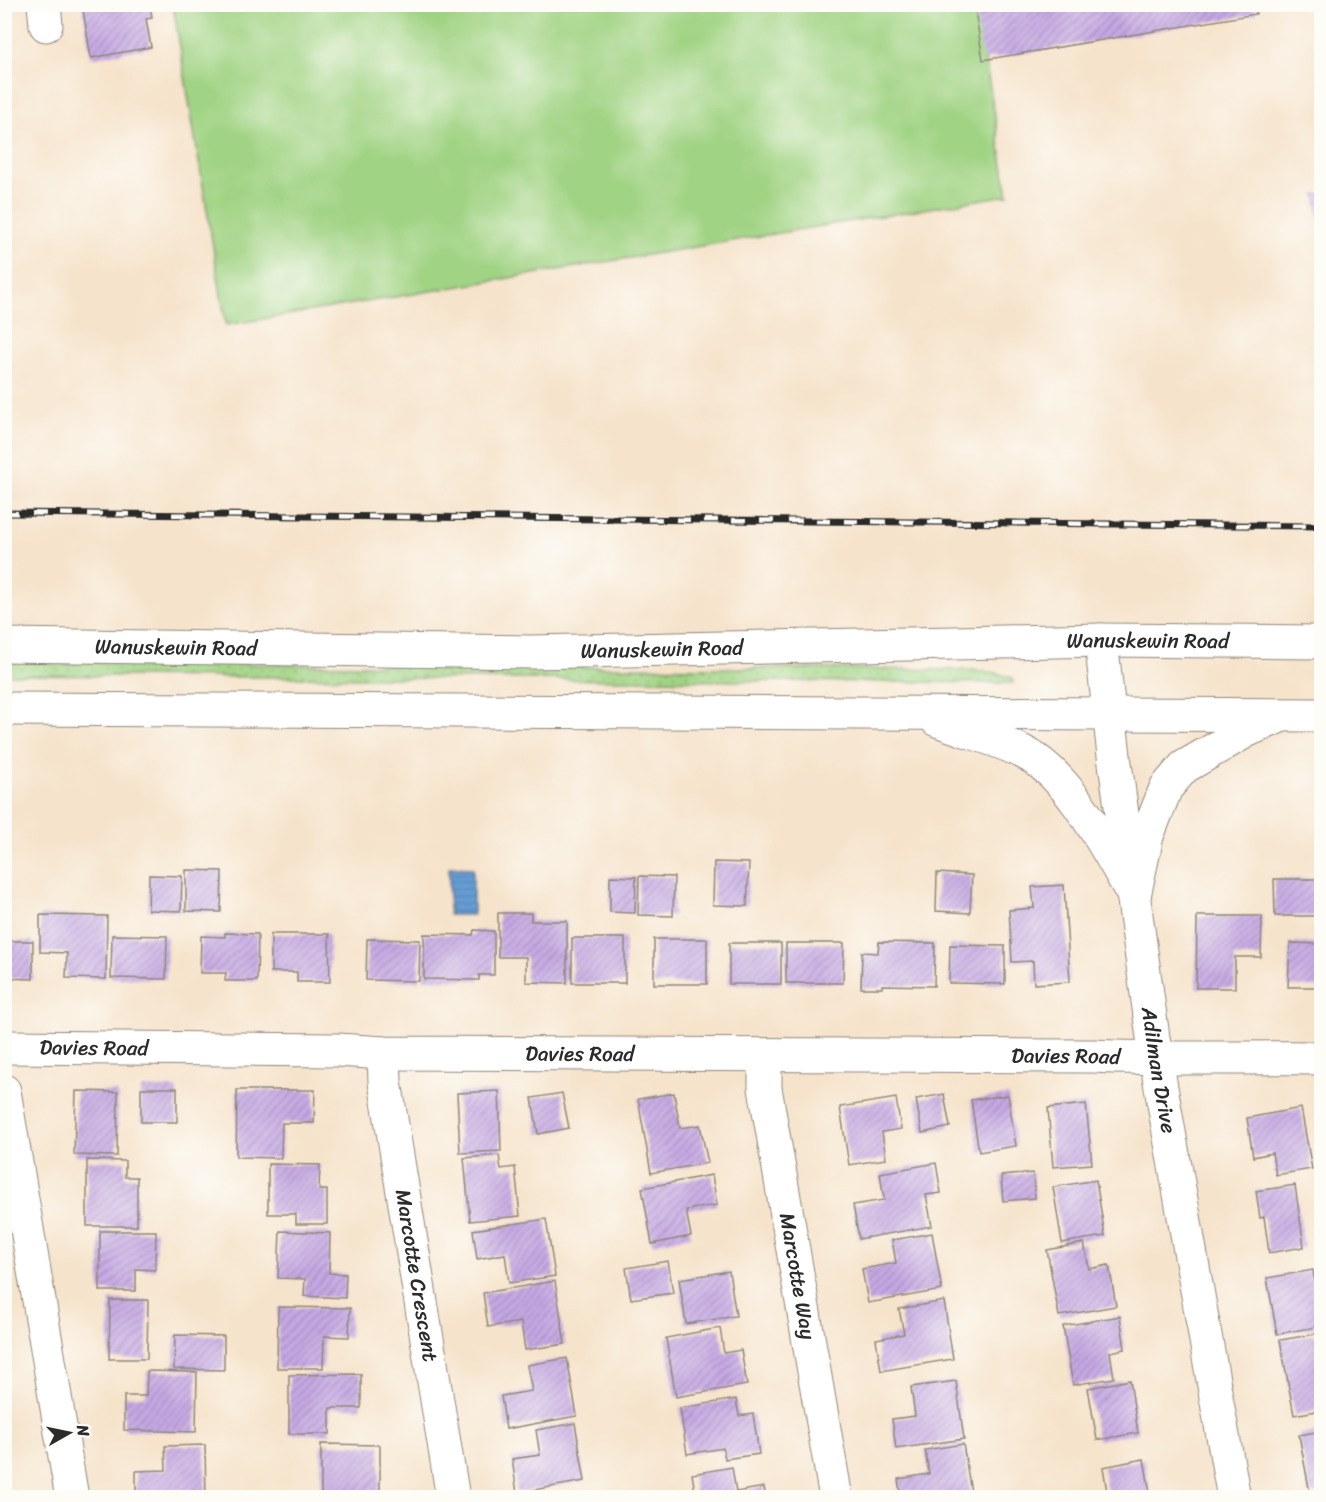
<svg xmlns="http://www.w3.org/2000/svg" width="1326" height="1502" viewBox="0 0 1326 1502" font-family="Sriracha,sans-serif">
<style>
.grass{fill:url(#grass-dots);stroke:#667f57;stroke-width:1.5}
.park{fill:#a0d383;stroke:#667f57;stroke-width:1.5}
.water{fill:url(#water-rules);stroke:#486480;stroke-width:1.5}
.building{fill:url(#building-hatch)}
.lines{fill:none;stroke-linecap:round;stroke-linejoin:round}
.minor-casing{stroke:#90877b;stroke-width:35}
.major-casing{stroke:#90877b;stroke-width:35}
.minor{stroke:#fff;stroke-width:33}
.major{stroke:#fff;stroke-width:33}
.rail-casing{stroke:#2b2b2b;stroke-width:7}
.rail{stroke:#fdfcf7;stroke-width:4.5;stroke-dasharray:14;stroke-linecap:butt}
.labels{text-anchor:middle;stroke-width:5;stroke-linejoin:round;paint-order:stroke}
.street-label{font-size:21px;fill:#2b2b2b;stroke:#fdfcf7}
</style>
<defs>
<pattern id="grass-dots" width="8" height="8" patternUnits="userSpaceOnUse" patternTransform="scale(1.5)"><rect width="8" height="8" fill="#a0d383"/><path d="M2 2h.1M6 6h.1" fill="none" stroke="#8ab571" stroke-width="1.8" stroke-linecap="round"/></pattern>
<pattern id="water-rules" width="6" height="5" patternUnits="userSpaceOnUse" patternTransform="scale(1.5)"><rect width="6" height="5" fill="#669ed5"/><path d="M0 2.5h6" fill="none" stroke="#5481ad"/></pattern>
<pattern id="building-hatch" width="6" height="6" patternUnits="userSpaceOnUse" patternTransform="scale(1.5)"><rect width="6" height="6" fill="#c6a9e4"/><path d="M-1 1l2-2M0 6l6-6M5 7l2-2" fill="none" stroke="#a18ab9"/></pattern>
</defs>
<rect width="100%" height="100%" fill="#fdfcf7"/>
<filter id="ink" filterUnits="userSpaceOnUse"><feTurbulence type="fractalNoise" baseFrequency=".0167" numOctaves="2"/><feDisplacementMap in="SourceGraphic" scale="12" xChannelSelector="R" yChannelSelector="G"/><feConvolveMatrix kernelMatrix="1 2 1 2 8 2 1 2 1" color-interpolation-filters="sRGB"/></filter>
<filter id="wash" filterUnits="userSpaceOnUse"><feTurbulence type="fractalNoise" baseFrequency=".008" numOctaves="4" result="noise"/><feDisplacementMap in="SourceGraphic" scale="24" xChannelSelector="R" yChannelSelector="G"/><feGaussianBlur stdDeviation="1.35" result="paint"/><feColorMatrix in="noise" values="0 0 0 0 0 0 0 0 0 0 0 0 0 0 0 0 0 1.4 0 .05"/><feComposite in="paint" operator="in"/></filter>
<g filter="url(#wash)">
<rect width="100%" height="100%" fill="#f6e3cb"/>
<path class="grass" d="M5,662L973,670L996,673L1013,678V683L5,675Z"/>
<path class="park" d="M173,5H976L1008,195L226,325Z"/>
<path class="water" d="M449,867L473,868V915H449Z"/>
<g id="blocks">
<path class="building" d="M82,4H150L152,18L146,19L151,47L91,58Z
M974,4H1255L1256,14L983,60Z
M1322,193V226H1320L1315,194Z
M714,862L749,863L747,906L713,905Z
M186,870L222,871L221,912L186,911Z
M937,873L972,875L970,913L936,911Z
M149,875L182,876L181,911L148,910Z
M610,876L636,877L635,913L610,912Z
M639,876L674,877L673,916L638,915Z
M1274,879H1322V916H1275Z
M1064,885L1070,982L1034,984L1033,961L1012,962L1009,910L1034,908L1032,887Z
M498,913H531V921H567V983L526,982V957H498Z
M40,915L107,916L106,979L66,978L67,953L40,952Z
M1197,916H1262L1261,957H1235V988H1196Z
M474,930L494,931V975H479V980L424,979V934L473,935Z
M225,933L258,934L257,981H225L226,973H200L201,936L225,937Z
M271,934H329L330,982H297V972H271Z
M112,935L167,936L166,979L111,978Z
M572,938H625V983H572Z
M367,939L420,940L419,981L366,980Z
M654,939H707V984H654Z
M4,941H33V979L4,978Z
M879,942L935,943L934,986L882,985V988H861L862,952L878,953Z
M729,943H781V984H729Z
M786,943H844L843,983H786Z
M1290,943L1322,944V987H1288Z
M950,945L1005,946V984L949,983Z
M141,1088H177V1122H141Z
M237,1090H315L314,1123H282L281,1158L236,1157Z
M76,1091L118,1092L117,1156L74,1155Z
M499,1091L501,1151L460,1153L457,1093Z
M562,1093L569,1128L538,1134L532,1098Z
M674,1093L680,1128L700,1125L708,1163L651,1173L638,1099Z
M944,1094L950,1127L922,1133L916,1099Z
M1008,1095L1016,1146L979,1152L971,1100Z
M896,1098L901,1129L882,1132L886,1159L849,1165L840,1107Z
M1086,1104L1092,1164L1053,1167L1048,1108Z
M1301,1108L1312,1169L1276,1175L1272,1153L1253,1157L1247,1118Z
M499,1155L501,1169L515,1167L520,1216L470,1221L464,1158Z
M87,1160L125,1161V1177H137V1226H87Z
M936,1163L941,1193L926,1195L932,1226L859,1239L853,1205L884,1200L880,1173Z
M268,1164L320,1165L319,1190H327V1224H296V1214H268Z
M1033,1173L1035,1198L1003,1201L1001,1176Z
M712,1175L717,1205L686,1210L691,1236L652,1244L642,1188Z
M1096,1180L1105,1236L1062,1243L1053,1187Z
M1295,1185L1304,1247L1269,1253L1264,1217L1260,1218L1256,1191Z
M546,1219L555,1276L509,1283L505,1254L477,1259L473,1230Z
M100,1231H156L155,1270L136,1269V1291H100Z
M280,1231L330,1233L329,1273L346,1274L345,1298L304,1296L305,1279L278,1278Z
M932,1233L942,1290L868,1303L862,1269L896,1263L892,1240Z
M1084,1243L1089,1269L1109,1265L1116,1306L1059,1316L1047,1250Z
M668,1261L673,1293L631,1299L626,1268Z
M1313,1270L1322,1326L1277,1334L1267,1278Z
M729,1271L736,1316L686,1324L679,1279Z
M555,1281L565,1344L525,1350L521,1322L488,1327L483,1293Z
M110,1300H148L147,1359H109Z
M944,1301L953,1359L881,1371L876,1339L904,1334L899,1309Z
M278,1307L350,1308L349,1337L324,1336L323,1368H277Z
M1120,1316L1125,1349L1110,1352L1114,1378L1073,1385L1063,1326Z
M720,1328L724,1353L741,1350L747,1385L676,1397L666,1338Z
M1322,1333V1410L1294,1415L1280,1340Z
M175,1335L224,1336V1370L174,1369Z
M567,1358L577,1416L506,1429L501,1396L532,1391L527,1365Z
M147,1371L197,1372L196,1432L124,1430V1396H146Z
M361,1374V1408H330V1434H289V1375Z
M1130,1380L1138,1433L1097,1440L1088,1388Z
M956,1381L964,1439L896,1449L892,1419L915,1416L911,1387Z
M736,1399L739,1416L753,1414L759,1454L725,1459L723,1448L687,1454L680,1408Z
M575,1423L585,1481L517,1493L512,1459L540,1455L536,1430Z
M1322,1431V1492L1310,1494L1299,1435Z
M321,1444L380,1445V1498H321Z
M963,1444L972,1498H901L898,1479L929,1474L925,1450Z
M205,1445L206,1498H136V1471L166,1470L165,1446Z
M1144,1459L1151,1498H1108L1103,1467Z
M732,1467L736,1492L764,1487L766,1498H696L692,1474Z"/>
</g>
</g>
<g filter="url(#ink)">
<use href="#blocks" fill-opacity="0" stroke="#90877b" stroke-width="1.5"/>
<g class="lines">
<defs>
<g id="minor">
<path d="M44,4L46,25"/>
<path id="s1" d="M1101,640L1114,756L1156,1059L1234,1498"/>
<path id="s2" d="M4,1047L338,1050L384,1053L1093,1056C1169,1060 1245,1057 1322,1058"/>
<path id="s3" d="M384,1053L385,1082L453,1498"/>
<path id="s4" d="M765,1055V1088L836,1498"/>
<path d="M4,1091L72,1498"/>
</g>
<g id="major">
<path id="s5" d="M4,645L531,652L1101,640L1322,642"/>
<path d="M4,709L1322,715"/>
<path d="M937,720C965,731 997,739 1023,752C1071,775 1108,852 1134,896"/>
<path d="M1134,896L1147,836L1166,788L1184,767L1246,731L1278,717"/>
</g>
</defs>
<use href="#minor" class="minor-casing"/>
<use href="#major" class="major-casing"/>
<use href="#minor" class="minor"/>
<use href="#major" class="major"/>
<defs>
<path id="rail" d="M4,513L1322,526"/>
</defs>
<use href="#rail" class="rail-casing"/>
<use href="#rail" class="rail"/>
</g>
</g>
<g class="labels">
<g class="street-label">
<text dy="7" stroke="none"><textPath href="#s5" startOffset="1144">Wanuskewin Road</textPath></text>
<text dy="7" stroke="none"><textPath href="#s5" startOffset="172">Wanuskewin Road</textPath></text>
<text dy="7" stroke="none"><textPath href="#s5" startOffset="658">Wanuskewin Road</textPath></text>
<text dy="7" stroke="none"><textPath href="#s2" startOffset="90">Davies Road</textPath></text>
<text dy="7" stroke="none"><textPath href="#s2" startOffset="576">Davies Road</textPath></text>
<text dy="7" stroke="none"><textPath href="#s2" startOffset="1062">Davies Road</textPath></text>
<text dy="7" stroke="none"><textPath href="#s1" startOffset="434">Adilman Drive</textPath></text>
<text dy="7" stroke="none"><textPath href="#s3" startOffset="225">Marcotte Crescent</textPath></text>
<text dy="7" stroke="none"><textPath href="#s4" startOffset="224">Marcotte Way</textPath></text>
</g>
</g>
<rect width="1326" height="1502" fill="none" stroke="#fdfcf7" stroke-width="24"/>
<g transform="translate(69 1433) rotate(81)" stroke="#fdfcf7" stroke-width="4.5" paint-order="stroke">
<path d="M0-4.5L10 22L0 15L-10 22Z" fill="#2b2b2b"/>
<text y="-9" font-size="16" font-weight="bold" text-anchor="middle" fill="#2b2b2b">N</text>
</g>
</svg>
